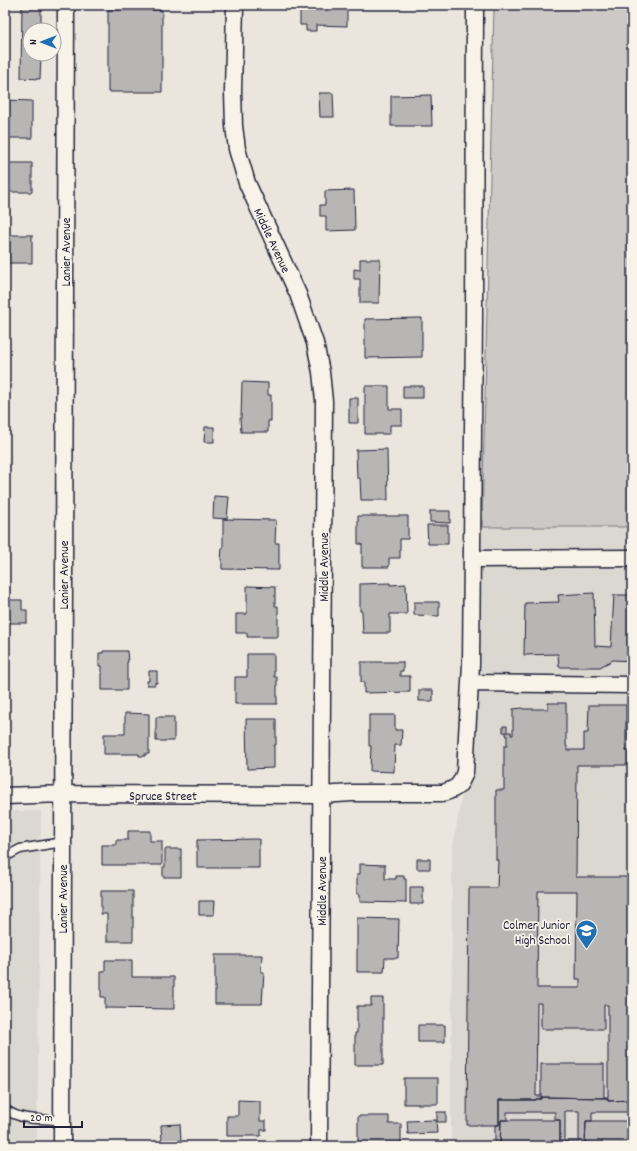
<svg xmlns="http://www.w3.org/2000/svg" width="637" height="1151" viewBox="0 0 637 1151" font-family="Dekko,sans-serif">
<style>
.built{fill:#dbd8d2}
.green{fill:#cdc9c6;stroke:#787680}
.building{fill:#b8b6b5;stroke:#22223b;fill-rule:evenodd}
.lines{fill:none;stroke-linecap:round;stroke-linejoin:round}
.service-casing{stroke:#22223b;stroke-width:11}
.minor-casing{stroke:#22223b;stroke-width:19}
.service{stroke:#f7f3e8;stroke-width:8}
.minor{stroke:#f7f3e8;stroke-width:16}
.labels{text-anchor:middle;stroke-width:3.5;stroke-linejoin:round;paint-order:stroke}
.street-label{font-size:13px;fill:#22223b;stroke:#f7f3e8}
.poi-label{font-size:13px;fill:#22223b;stroke:#f7f3e8;text-anchor:end}
</style>
<rect width="100%" height="100%" fill="#eae6de"/>
<filter id="ink" filterUnits="userSpaceOnUse"><feTurbulence type="fractalNoise" baseFrequency=".025" numOctaves="2"/><feDisplacementMap in="SourceGraphic" scale="8" xChannelSelector="R" yChannelSelector="G"/><feConvolveMatrix kernelMatrix="1 2 1 2 8 2 1 2 1" color-interpolation-filters="sRGB"/></filter>
<g filter="url(#ink)">
<path class="built" d="M494,5H632V1146H451L452,851L478,705Z
M5,811H41L37,1146H5Z"/>
<path class="green" d="M494,5H632V527H482Z"/>
<path class="building" d="M22,5H41V30H30V54H41L40,79L21,78Z
M300,5H347V26L316,25V31H306V25H300Z
M108,10H162V92H108Z
M319,93H333L334,117H320Z
M431,95L432,126H391V96Z
M5,100L32,101V138H5Z
M5,163H32V192H5Z
M354,190L355,230L326,231V216H320V205H325V191Z
M5,235H32V263H5Z
M360,259H380L379,303H360V279H354V269L360,270Z
M422,318V357L365,358V319Z
M242,382L268,383V395H271V421H268V432H241L240,418H241Z
M365,386H389V409H402V425H390V434H365Z
M403,386H423V398H403Z
M349,398H358V423H349Z
M205,427H214V442H204Z
M387,449L388,500H361L360,478H357L356,450Z
M214,496L229,497L227,519L213,518Z
M430,511H450V523L430,522Z
M358,516H408V539H400V558H389V567H362V544H358Z
M223,519L276,520L275,543H279V570L222,569V560H221L222,548H223Z
M427,525H448V544H428Z
M390,583V585L406,584L407,614H390V633H363L362,611H360V584Z
M247,586L275,587V606H278V637H247V633H236V614H247Z
M594,593L595,646L611,647L614,595H632V661L613,660L600,667H559L558,654L524,655L525,603L559,602L558,595Z
M5,600H22V610H27V623H5Z
M414,602H439V616L414,615Z
M103,651H127L128,662H127V690H102V666H99V653H103Z
M247,654H274V677H277V704H235V677H247Z
M361,662H403V671H400V676H410V692L364,693V682H361Z
M149,671H157V683L155,682V685H147V681H149Z
M419,690H433V701H419Z
M548,703H566V746H567V750H584V733H588L589,705H626V751H632V765H577L576,877H632V1100L608,1101V1098L541,1097V1099H536V1100H499V1125H467L469,888H497L498,860H496V790H504V746H507V735H506V732H503V726H507V732H511V735H513V709L523,708V709H548ZM538,891H577L576,979H580V988H537ZM537,1003H541V1029H604V1005H608V1097H604V1064H541V1096H536Z
M125,713L149,714V754H145V756H139V754H104V734H125Z
M369,715H395V730H402L401,745H395L394,772L370,771L371,746H369Z
M156,717H174V741H156Z
M246,719H276V745H274V768L247,769Z
M128,831H150V841H162V865H102V845H116V840H128Z
M259,839V868H197V840Z
M165,849H181V877H163V867H165Z
M417,859H430V869H417Z
M360,864L385,865V879H396V876H404V879H406V903L360,902V894H357V874H360Z
M410,887H423V904H410Z
M101,891H133V941H107V914H101Z
M199,901H215L214,915H199Z
M357,918L399,919L398,958H385L384,972H357Z
M215,955H262L261,972H264L262,1004H215Z
M105,960H132V977H174V1009L105,1008V997H101V971H105Z
M371,998H383V1065H355V1033H357V1006H371Z
M418,1025H445V1042H418Z
M404,1078H438V1104H404Z
M541,1097L608,1098V1101L632,1100V1112H592V1121H586L585,1146H560V1120H555V1112H507V1120H501L500,1146H495V1125H499V1100H536V1099H541ZM565,1111H579V1142H565Z
M238,1100L260,1101V1121H266V1130H261V1136H227V1116H238Z
M437,1112H446V1122H437Z
M358,1116H389V1124H401V1146H358Z
M436,1120L437,1133L408,1134L407,1121Z
M501,1120H560V1146H500Z
M586,1121H632V1146H585Z
M180,1124L181,1141L162,1142L161,1125Z"/>
<g class="lines">
<defs>
<path id="service" d="M5,857L20,849L63,842
M5,1109C20,1121 43,1119 62,1120"/>
<path id="minor" d="M235,5L233,92L234,126L237,149L247,183L298,294L315,343L321,372L324,401L319,1146
M472,559L632,558
M470,683L632,685
M5,796L63,794L321,795L352,793H443C458,788 460,786 465,772L471,664L474,318L475,5
M62,1146L66,5"/>
</defs>
<use href="#service" class="service-casing"/>
<use href="#minor" class="minor-casing"/>
<use href="#service" class="service"/>
<use href="#minor" class="minor"/>
</g>
</g>
<defs>
<symbol id="school-pin" viewBox="-11 -11 22 30"><path d="M0 17L-7.5 6A9.5 9.5 0 1 1 7.5 6Z" fill="#1f6fb2" stroke="#f7f3e8"/><path d="M0-5L7-2L0 1L-7-2ZM-4 1L0 2.5L4 1V4Q0 6-4 4Z" fill="#fff"/></symbol>
</defs>
<g fill-rule="evenodd">
<use href="#school-pin" x="574" y="918" width="25" height="34"/>
</g>
<g class="labels">
<g class="street-label">
<text transform="translate(273 240) rotate(65)" y="5">Middle Avenue</text>
<text transform="translate(65 252) rotate(-90)" y="5">Lanier Avenue</text>
<text transform="translate(323 567) rotate(-90)" y="5">Middle Avenue</text>
<text transform="translate(63 575) rotate(-90)" y="5">Lanier Avenue</text>
<text x="163" y="800">Spruce Street</text>
<text transform="translate(321 891) rotate(-90)" y="5">Middle Avenue</text>
<text transform="translate(62 899) rotate(-90)" y="5">Lanier Avenue</text>
</g>
<g class="poi-label">
<text x="570" y="929">Colmer Junior<tspan x="570" dy="15">High School</tspan></text>
</g>
</g>
<rect width="637" height="1151" fill="none" stroke="#f7f3e8" stroke-width="20"/>
<rect x="10" y="10" width="617" height="1131" fill="none" stroke="#22223b" stroke-width="1.5" filter="url(#ink)"/>
<g transform="translate(42 42) rotate(270)"><circle r="19" fill="#f7f3e8" stroke="#a29fa3"/>
<path d="M0-3L7 15L0 10L-7 15Z" fill="#1f6fb2"/>
<text y="-6" font-size="11" font-weight="bold" text-anchor="middle" fill="#22223b">N</text>
</g>
<path d="M24 1121v6h58v-6" fill="none" stroke="#22223b" stroke-width="2"/>
<text x="30" y="1121" font-size="12" fill="#22223b" stroke="#f7f3e8" stroke-width="3" paint-order="stroke">20 m</text>
</svg>
